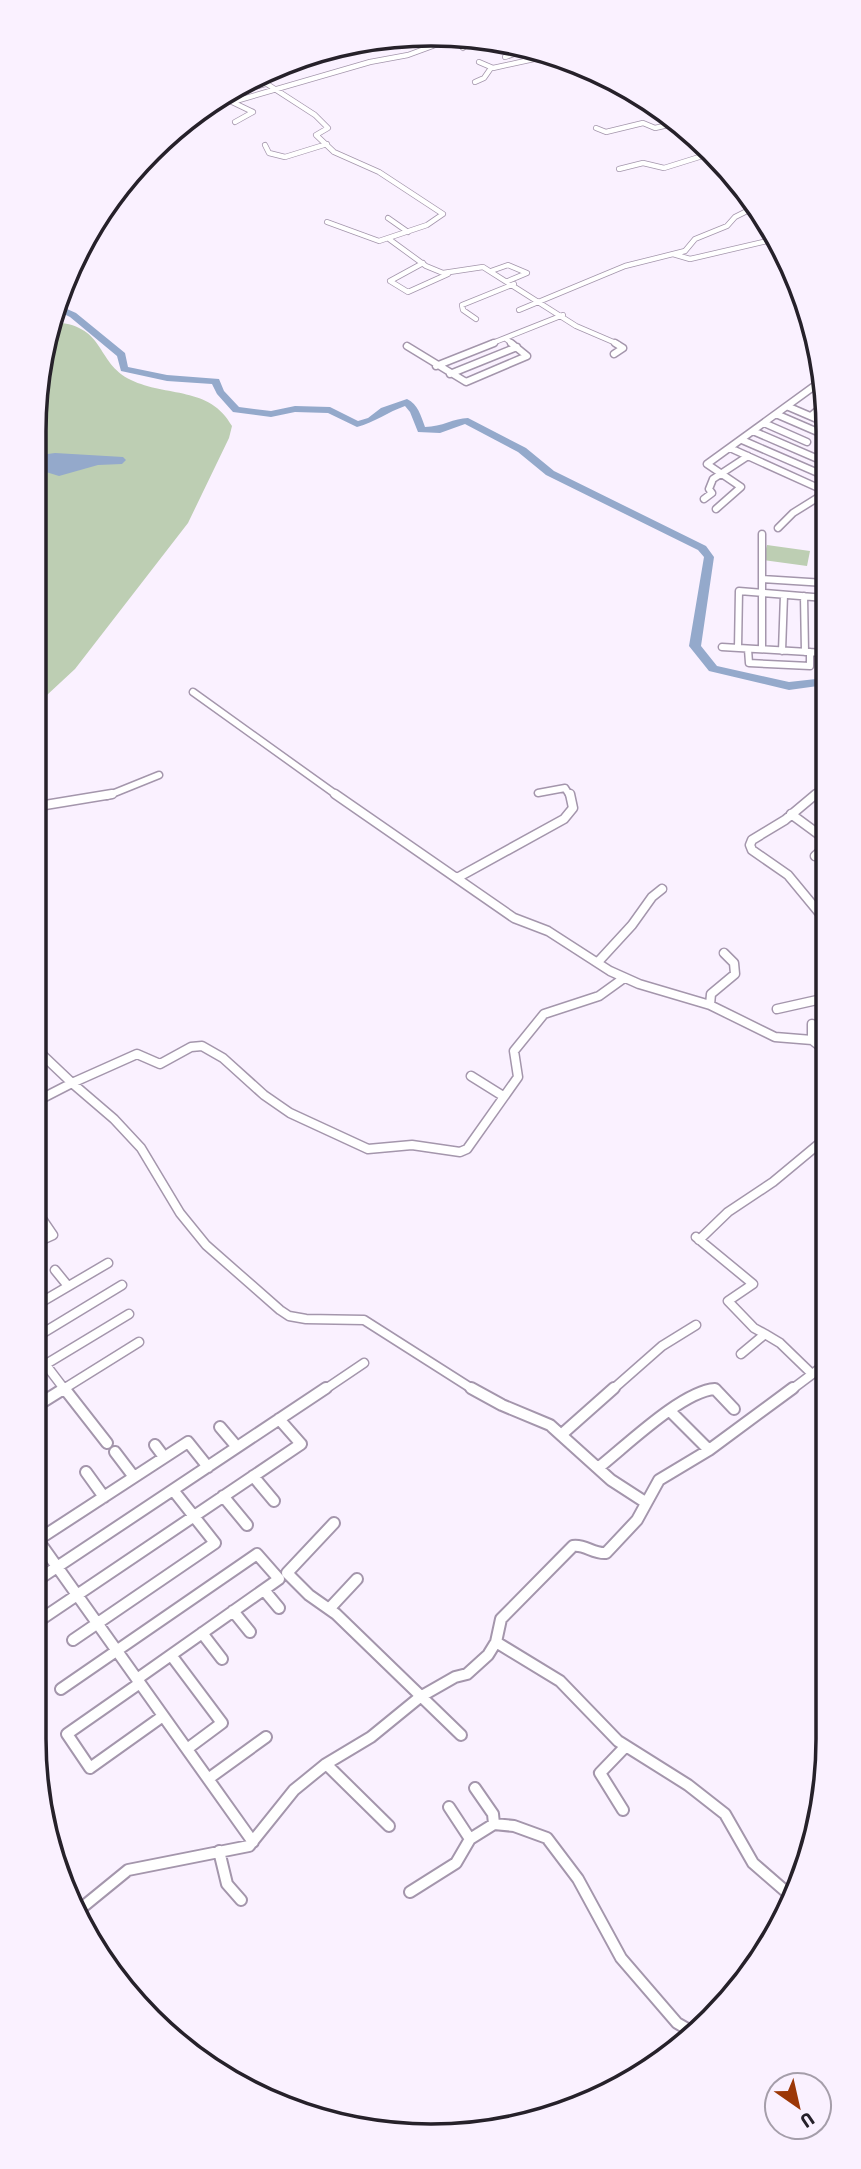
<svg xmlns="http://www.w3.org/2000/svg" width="861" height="2169" viewBox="0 0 861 2169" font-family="'Asap Condensed',sans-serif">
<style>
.green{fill:#bdceb3}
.water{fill:#94a9cb}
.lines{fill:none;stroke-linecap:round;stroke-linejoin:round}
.river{fill:#94a9cb;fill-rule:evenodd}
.minor-far3-casing{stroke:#a496ac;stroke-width:6}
.minor-far2-casing{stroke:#a496ac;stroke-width:9}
.minor-far1-casing{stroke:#a496ac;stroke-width:11}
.minor-casing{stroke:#a496ac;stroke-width:14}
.minor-far3{stroke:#fff;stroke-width:4.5}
.minor-far2{stroke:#fff;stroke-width:6}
.minor-far1{stroke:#fff;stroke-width:8}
.minor{stroke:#fff;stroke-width:10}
.rim{fill:none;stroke:#26212a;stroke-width:3.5}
</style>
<rect width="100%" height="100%" fill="#faf1ff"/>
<path class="green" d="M51,322C107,324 94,362 131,380C166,397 210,386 232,426L229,438L188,523L75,669L33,708V431Z
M767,545L810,551L807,566L763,560Z"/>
<path class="water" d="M55,453L123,457L126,460L122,464L98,465L59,476L33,468V456Z"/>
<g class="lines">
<path class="river" d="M58,305L76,313L125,353L128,367L167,375L219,379L224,391L239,407L271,411L295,406L330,407L358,421L368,418L381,408L407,399C418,404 421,416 425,427C442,427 454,418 468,418L526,448L554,471L706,546L714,557L701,646L717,666L789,682L825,678V685L789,690L709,671L689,646L704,557L698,550L546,475L518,452L465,424L440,433L418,432L410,412L405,406C388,412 375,422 357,427L328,413L295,412L271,417L233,412L217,394L212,384L167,381L121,371L117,356L70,317L58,311L53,313L54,307Z"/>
<defs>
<path id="minor-far3" d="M463,48L461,46L468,43
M505,57L520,52
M479,62L493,68L534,59L513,48
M253,75L315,115L328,128L316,135L334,152L379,172L443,214L427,225L379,241L327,222
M475,82L484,78L491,68
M241,91L245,83L259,81
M227,95L265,84
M230,101L253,112
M232,102L370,62L408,55L449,40
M235,122L253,112
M596,128L606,132L643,123L655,128L677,123
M265,145L269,153L285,157L327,144
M619,169L643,163L664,168L712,153
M388,218L408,232
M389,239L426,266L443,273L483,267L576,326L618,344
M673,254L690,259L776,239
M423,263L390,281L408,292L448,274
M491,271L508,265L527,273L508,281
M519,310L625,266L685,251L695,239L727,226L735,217L755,207
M476,319L463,310L462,305L514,284
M506,339L513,344
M490,344L563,315"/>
<path id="minor-far2" d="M407,346L466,382L527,356L511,343
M614,354L623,348L615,343
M436,366L494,343
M450,374L517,347
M789,407L824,422
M776,414L820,433
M811,416L824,405
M764,423L807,442
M753,431L825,462
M742,440L825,476
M730,448L825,491
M704,499L712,493L709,489L713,479L748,456
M716,509L741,487L707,464L824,379
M778,528L793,513L825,493
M762,534V649
M762,579L825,583
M804,596L805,652
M722,647L825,653
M738,648L739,591L825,598
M748,649L749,663L810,666V652
M782,651L784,595
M193,692L338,796
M538,793L565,788L570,796
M107,796L159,775
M814,796L825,787"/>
<path id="minor-far1" d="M335,794L514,918L548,931L610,971L639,984L710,1005L775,1037L812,1040
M816,794L785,820L752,840L750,845L752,850L788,875L826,921
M33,807L112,794
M791,814L825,839
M815,856L825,847
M457,878L564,819L573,808L570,794
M598,962L632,925L652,897L662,889
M710,1005L711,994L735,974L734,963L724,953
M777,1009L826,998
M812,1024V1040L826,1051
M33,1046L72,1083L137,1054L160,1064L191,1047L202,1046L223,1058L264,1095L290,1113L368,1149L412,1145L460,1152L467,1149L518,1077L514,1051L544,1014L599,996L624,978
M471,1076L503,1096
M33,1103L72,1083L114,1119L141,1148L180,1213L206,1245L280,1310L289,1316L306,1319L364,1320L474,1390
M33,1215L38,1213L53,1235L33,1244
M696,1237L753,1284L728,1301L754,1328L765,1334L741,1354
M699,1240L728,1212L773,1182L826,1138
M55,1270L68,1286
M33,1295L40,1303
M33,1307L108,1263
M765,1334L780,1343L811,1373
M33,1339L122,1285
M33,1348L65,1390
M33,1372L129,1314
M62,1390L139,1342
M324,1390L364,1363
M612,1390L662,1346L696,1325
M706,1390H716
M791,1390L827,1363"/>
<path id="minor" d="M64,1388L107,1443
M471,1388L502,1405L550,1425L611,1480L645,1502
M33,1408L65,1388
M670,1411L709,1450
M220,1427L237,1447
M561,1435L614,1388
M155,1445L164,1457
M115,1452L134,1477
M598,1468C625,1447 682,1391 715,1389L734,1409
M86,1472L104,1497
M253,1476L274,1501
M223,1496L247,1525
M334,1523L287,1573L309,1595L336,1614L461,1735
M33,1533L253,1842
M33,1543L188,1442L208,1467
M33,1583L326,1388
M264,1590L279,1608
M329,1609L357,1579
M233,1611L250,1632
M43,1618L301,1444L279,1419
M202,1633L222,1659
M73,1640L215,1543L173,1490
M496,1642L560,1681L618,1741L688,1785L725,1814L753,1863L791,1896
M171,1655L222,1723L187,1749
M140,1683L67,1734L90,1768L163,1716
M61,1689L257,1554L279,1579L137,1679
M326,1764L389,1826
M208,1779L266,1737
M475,1788L493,1814L494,1824
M449,1807L470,1839
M623,1810L600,1773L626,1746
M219,1851L227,1884L241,1900
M410,1892L456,1863L470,1839L494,1824L514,1826L547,1838L578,1879L621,1958L677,2023L691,2031
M79,1910L128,1870L249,1846L294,1790L326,1764L371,1737L420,1697L455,1677L467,1674L488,1655L496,1642L501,1619L573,1546C585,1544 593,1554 606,1553L637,1520L659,1480L709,1450L793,1388"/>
</defs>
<use href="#minor-far3" class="minor-far3-casing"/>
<use href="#minor-far2" class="minor-far2-casing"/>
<use href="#minor-far1" class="minor-far1-casing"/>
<use href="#minor" class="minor-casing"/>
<use href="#minor-far3" class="minor-far3"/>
<use href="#minor-far2" class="minor-far2"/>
<use href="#minor-far1" class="minor-far1"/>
<use href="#minor" class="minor"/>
</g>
<path d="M0 0H861V2169H0ZM431 46H431A385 385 0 0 1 816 431V1739A385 385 0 0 1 431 2124H431A385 385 0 0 1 46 1739V431A385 385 0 0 1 431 46Z" fill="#faf1ff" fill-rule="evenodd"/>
<path class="rim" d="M431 46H431A385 385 0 0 1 816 431V1739A385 385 0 0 1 431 2124H431A385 385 0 0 1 46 1739V431A385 385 0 0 1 431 46Z"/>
<g transform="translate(798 2106) rotate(146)"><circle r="33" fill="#faf1ff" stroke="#a59eaa" stroke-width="2"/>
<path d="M0-5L12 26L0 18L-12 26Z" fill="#9c3707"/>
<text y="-10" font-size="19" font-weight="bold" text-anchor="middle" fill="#26212a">U</text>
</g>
</svg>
